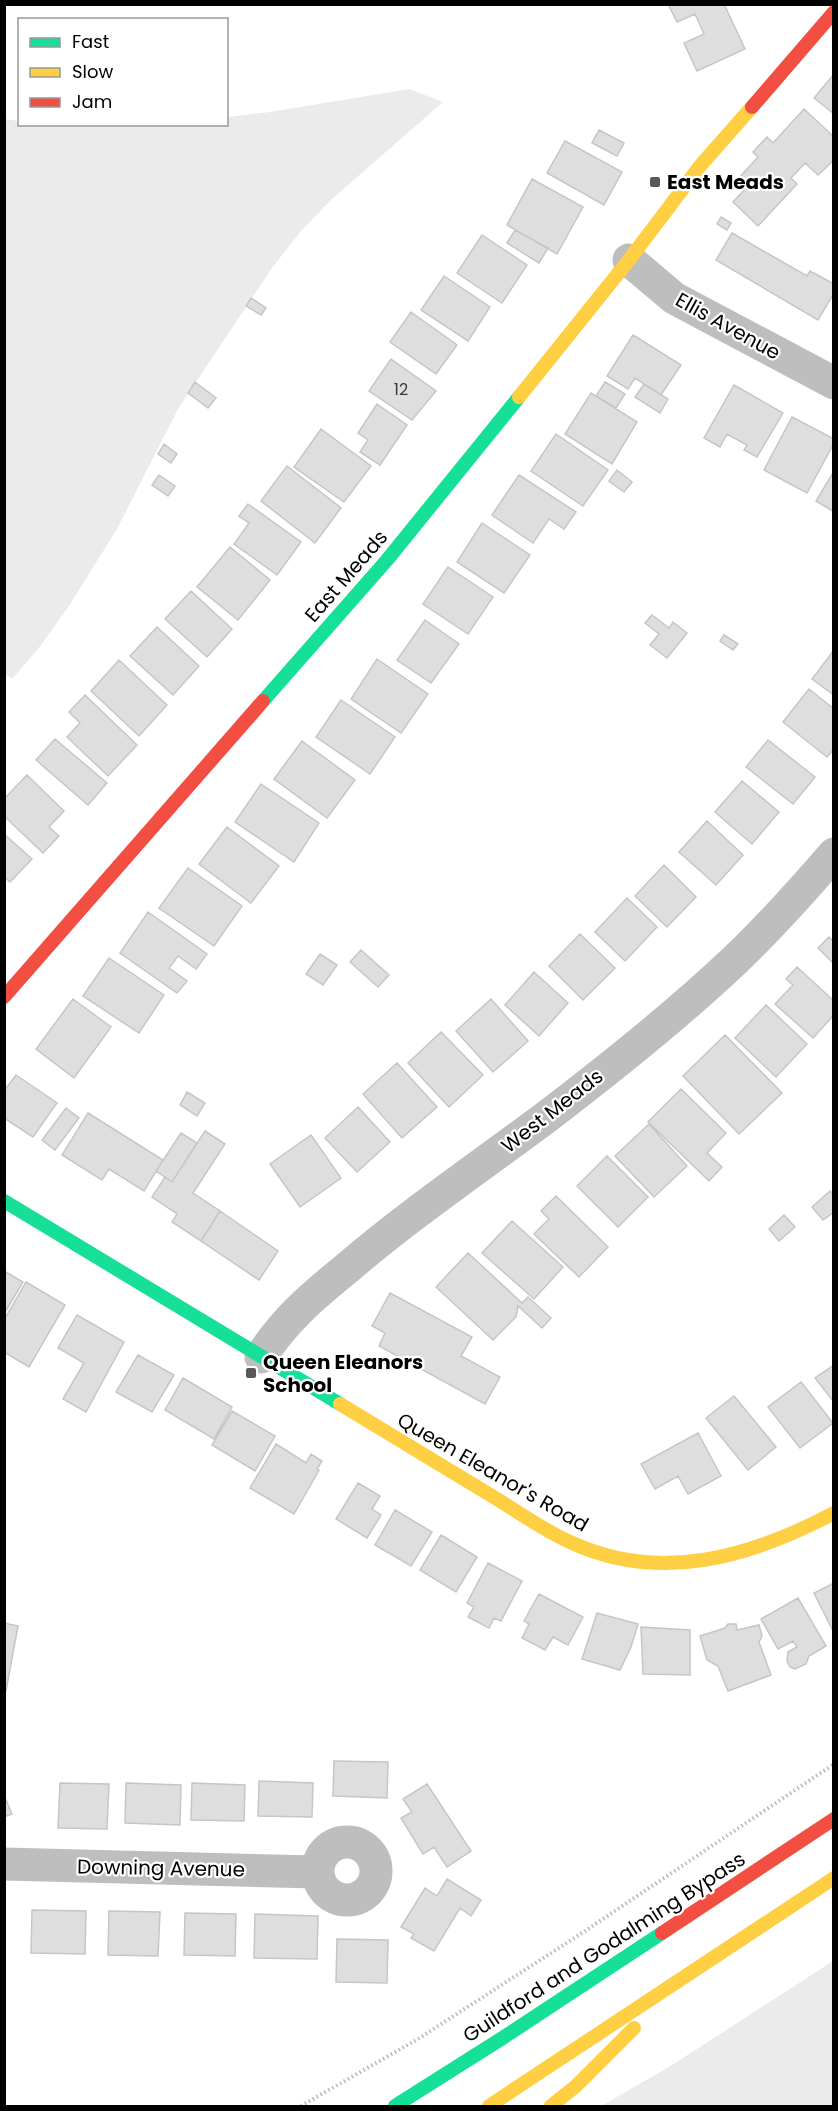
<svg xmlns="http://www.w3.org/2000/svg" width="838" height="2111" viewBox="0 0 838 2111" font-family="Poppins,sans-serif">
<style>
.green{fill:#ebebeb}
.building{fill:#dedede;stroke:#c6c6c6;stroke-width:1.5}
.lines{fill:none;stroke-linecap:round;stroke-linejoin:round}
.path{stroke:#b9b9b9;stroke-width:4;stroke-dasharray:1.5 3;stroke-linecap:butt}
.street{stroke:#bebebe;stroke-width:33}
.fast{stroke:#16e098;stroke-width:14}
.slow{stroke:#ffcf43;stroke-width:14}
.jam{stroke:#f24e42;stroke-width:14}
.poi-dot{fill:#595959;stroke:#fff;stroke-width:2}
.labels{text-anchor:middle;stroke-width:4.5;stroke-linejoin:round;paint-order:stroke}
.number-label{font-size:16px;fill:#383838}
.poi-label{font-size:20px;font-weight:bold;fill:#000;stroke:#fff;text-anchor:start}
.street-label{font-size:20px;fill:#000;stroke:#fff}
</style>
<rect width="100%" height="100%" fill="#fff"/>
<path class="green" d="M409,89L443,102L332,199L301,231L272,268L178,409L117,529L69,606L38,649L13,678L4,675V119L19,121L20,124H226L227,117L270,112Z
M833,1961V2106H601L669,2067Z"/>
<path class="building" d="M668,4H724L745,49L697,71L684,43L704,34L695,14L677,22Z
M834,74V114L814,98Z
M804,109L834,137V160L818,175L805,163L791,178L797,184L758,226L733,202L747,187L738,179L758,157L753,152L767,137L773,143Z
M599,130L624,143L617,156L592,143Z
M565,141L622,172L604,205L547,173Z
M532,179L583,207L557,254L507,225Z
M721,217L731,223L727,230L717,224Z
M515,230L548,248L539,263L507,243Z
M732,233L807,276L810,271L834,284V293L818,320L716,260Z
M482,235L527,265L502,303L457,273Z
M444,276L490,307L468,341L421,310Z
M251,298L266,308L261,315L246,306Z
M411,312L457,345L436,374L390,342Z
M633,335L681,365L661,395L635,378L628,389L607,376Z
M391,359L436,391L412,420L369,391Z
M195,382L216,398L208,408L188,393Z
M605,382L625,394L616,408L596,396Z
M644,384L668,399L660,413L635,397Z
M734,385L783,413L757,457L744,450L747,445L727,434L720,447L704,438Z
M591,393L637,422L612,464L565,434Z
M377,404L407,425L380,465L360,452L368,440L358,433Z
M792,417L834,439V443L807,493L764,470Z
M321,429L371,466L344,502L294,467Z
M556,434L608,470L583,506L531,471Z
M164,444L177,454L171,463L158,454Z
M287,466L341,508L315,543L261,501Z
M617,470L632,482L624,492L609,481Z
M834,471V512L816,501Z
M159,475L175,486L168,496L152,485Z
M519,475L576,512L564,529L549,519L533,543L492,515Z
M248,504L301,542L277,575L234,544L249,523L239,516Z
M482,523L530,555L504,593L457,562Z
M230,547L270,580L238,620L197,587Z
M448,567L493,597L468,634L423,604Z
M191,591L232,629L207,657L165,619Z
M652,615L669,628L673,622L687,633L667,658L650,645L659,634L645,623Z
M425,620L459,644L431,683L397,660Z
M157,627L199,666L173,695L130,656Z
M724,635L738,644L733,650L720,641Z
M834,650V695L812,679Z
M377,659L428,694L401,733L351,699Z
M119,660L167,705L139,736L91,691Z
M809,689L834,709V749L827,757L783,722Z
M85,695L137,745L108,776L67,737L80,723L69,712Z
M341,700L395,737L370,774L316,737Z
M55,739L107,783L88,805L36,760Z
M768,740L815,777L793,804L746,767Z
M302,741L355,780L327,818L274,779Z
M27,775L64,811L49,827L59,836L43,853L4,816V799Z
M742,781L779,812L752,844L715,812Z
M261,784L319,823L294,862L235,822Z
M707,821L743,855L716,885L679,852Z
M227,827L279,866L251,903L199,864Z
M4,834L32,859L10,882L4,877Z
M664,865L696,897L667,927L635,896Z
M188,868L242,906L214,946L159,908Z
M627,898L657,927L625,961L595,932Z
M148,912L207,954L196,969L178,956L169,968L187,981L177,993L120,953Z
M580,934L615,968L583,1000L549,966Z
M829,937L834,942V964L818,948Z
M361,950L389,975L378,987L350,962Z
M320,954L337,965L323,985L306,974Z
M109,958L164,995L139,1033L83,996Z
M797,967L834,1001V1019L832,1017L813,1038L775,1004L793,985L786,979Z
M534,972L568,1003L539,1036L505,1005Z
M73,999L111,1027L74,1078L36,1049Z
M491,999L528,1041L493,1072L456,1031Z
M766,1005L807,1044L776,1077L735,1038Z
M441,1032L483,1075L449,1107L408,1063Z
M725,1035L782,1093L739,1134L683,1076Z
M397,1063L437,1107L402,1138L363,1094Z
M16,1075L57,1103L33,1137L4,1118V1091Z
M681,1089L726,1133L707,1153L722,1167L709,1181L648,1122Z
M187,1092L205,1103L197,1116L180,1105Z
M358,1107L390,1142L357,1172L325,1138Z
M66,1108L79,1118L55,1150L42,1140Z
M88,1113L163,1160L144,1191L109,1169L102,1180L62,1155Z
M649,1124L687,1166L654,1197L615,1156Z
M205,1131L225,1144L193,1193L220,1211L201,1241L172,1222L177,1214L152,1197L165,1177L172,1182Z
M181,1133L197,1143L172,1182L156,1171Z
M311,1135L341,1178L300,1207L270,1164Z
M607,1156L648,1197L618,1227L577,1186Z
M830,1191L834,1195V1212L823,1220L812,1207Z
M556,1196L608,1247L579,1277L534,1234L549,1219L541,1211Z
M220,1211L278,1251L259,1280L201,1241Z
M784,1215L795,1227L779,1241L769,1229Z
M512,1221L563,1267L534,1299L482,1253Z
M468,1253L522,1303L528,1297L551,1318L542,1328L518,1306L516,1317L493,1340L436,1287Z
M4,1271L23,1282L4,1314Z
M26,1282L65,1305L29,1367L4,1352V1320Z
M390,1293L472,1337L461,1356L500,1377L485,1404L379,1346L385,1333L372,1326Z
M77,1315L124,1342L86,1412L63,1399L84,1363L58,1348Z
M138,1355L174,1375L152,1412L116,1392Z
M834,1365V1402L815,1378Z
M183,1378L232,1407L214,1439L165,1410Z
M801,1382L833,1423L800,1448L768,1407Z
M734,1396L776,1447L748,1470L706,1418Z
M232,1411L275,1436L255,1471L212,1445Z
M698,1433L721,1476L688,1494L678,1476L655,1489L641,1464Z
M276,1444L306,1463L311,1454L322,1461L317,1469L319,1470L294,1514L250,1488Z
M358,1483L380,1496L372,1509L381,1515L367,1538L336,1519Z
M395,1510L432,1532L411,1566L375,1545Z
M441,1535L477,1557L456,1592L420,1570Z
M488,1563L522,1581L501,1621L494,1618L489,1628L468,1617L474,1607L467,1603Z
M834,1583V1633L814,1593Z
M539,1594L583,1617L568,1645L553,1637L545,1650L522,1638L529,1624L524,1621Z
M798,1598L826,1646L809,1656L806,1664L795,1669L790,1667L787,1661L788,1652L797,1647L793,1641L778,1649L761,1619Z
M597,1613L638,1624L631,1647L620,1670L582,1659Z
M4,1623L18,1626L6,1691L4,1690Z
M728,1624H736L737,1630L759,1625L762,1636L759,1642L771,1675L728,1691L718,1666L707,1660L700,1636L725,1628Z
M641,1627L690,1630V1675L643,1674Z
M334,1761L388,1762L387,1798L333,1796Z
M259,1781L313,1783L312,1817L258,1816Z
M60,1783L109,1784L107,1829L58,1828Z
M126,1783L181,1785L180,1825L125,1823Z
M192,1783L245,1785L244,1821L191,1820Z
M427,1784L471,1851L447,1867L434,1847L423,1854L401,1818L412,1812L403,1799Z
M4,1795L12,1814L4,1817Z
M447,1879L481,1900L471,1916L460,1908L434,1951L411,1938L414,1934L401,1927L425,1888L437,1896Z
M32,1910L86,1911L85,1954L31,1953Z
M109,1911L160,1912L158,1956L108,1955Z
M185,1913L236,1914L235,1956L184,1955Z
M255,1914L318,1916L317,1959L254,1958Z
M337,1939L388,1940L387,1983L336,1982Z"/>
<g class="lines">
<path class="path" d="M301,2106L418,2039L582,1933L834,1764"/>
<path class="street" d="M629,260L674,298L834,383
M261,1357C283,1321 314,1295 346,1269C410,1214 481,1166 549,1115C613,1066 676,1016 734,961C770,927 802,891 834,854
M318 1871a29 29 0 1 1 58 0a29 29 0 1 1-58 0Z
M4,1864L317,1872"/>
<path class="fast" d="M263,701L387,560L519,397
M4,1201L340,1404
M395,2106L501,2039L662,1933"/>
<path class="slow" d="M519,397L629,260L700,166L752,107
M340,1404C391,1435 441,1465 492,1496C517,1511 543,1530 570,1542C660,1584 751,1557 834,1513
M489,2106L834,1878
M551,2106L576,2086L634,2028"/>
<path class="jam" d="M752,107L834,12
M4,997L263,701
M662,1933L834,1819"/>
</g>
<g class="poi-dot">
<rect x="649" y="176" width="12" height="12" rx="3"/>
<rect x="245" y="1367" width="12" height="12" rx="3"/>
</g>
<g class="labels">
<g class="number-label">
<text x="401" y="395">12</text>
</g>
<g class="poi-label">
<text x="667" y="189">East Meads</text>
<text x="263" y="1369">Queen Eleanors<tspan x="263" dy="23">School</tspan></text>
</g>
<g class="street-label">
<text transform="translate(728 326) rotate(29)" y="7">Ellis Avenue</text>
<text transform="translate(346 576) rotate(-49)" y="7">East Meads</text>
<text transform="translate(552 1111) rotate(-38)" y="7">West Meads</text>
<text transform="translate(493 1472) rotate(30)" y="7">Queen Eleanor's Road</text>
<text transform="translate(161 1868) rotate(1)" y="7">Downing Avenue</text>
<text transform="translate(604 1947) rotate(-33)" y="7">Guildford and Godalming Bypass</text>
</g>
</g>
<rect width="838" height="2111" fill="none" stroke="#000000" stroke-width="12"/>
<rect x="18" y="18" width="210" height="108" fill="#ffffff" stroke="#999999" stroke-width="1.5"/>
<rect x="30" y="38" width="30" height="9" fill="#16e098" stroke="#999999" stroke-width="1.5"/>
<text x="72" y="48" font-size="18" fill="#000000">Fast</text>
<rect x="30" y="68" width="30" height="9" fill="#ffcf43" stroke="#999999" stroke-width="1.5"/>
<text x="72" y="78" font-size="18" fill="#000000">Slow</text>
<rect x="30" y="98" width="30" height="9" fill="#f24e42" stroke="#999999" stroke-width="1.5"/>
<text x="72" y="108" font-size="18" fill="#000000">Jam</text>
</svg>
